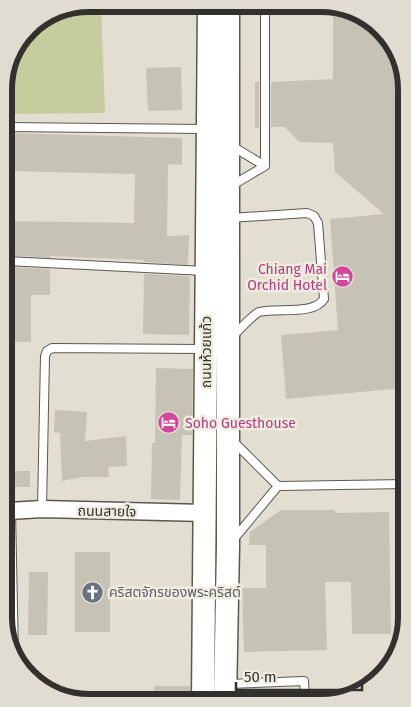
<svg xmlns="http://www.w3.org/2000/svg" width="411" height="707" viewBox="0 0 411 707" font-family="'Fira Sans','Noto Sans Thai',sans-serif">
<style>
.green{fill:#c5cd9f}
.building{fill:#c7c2b6}
.lines{fill:none;stroke-linecap:round;stroke-linejoin:round}
.lane-casing{stroke:#5d584e;stroke-width:10}
.street-casing{stroke:#5d584e;stroke-width:19}
.secondary-casing{stroke:#5d584e;stroke-width:25}
.lane{stroke:#fff;stroke-width:8}
.street{stroke:#fff;stroke-width:16}
.secondary{stroke:#fff;stroke-width:22}
.labels{text-anchor:middle;stroke-width:5;stroke-linejoin:round;paint-order:stroke}
.hotel-label{font-size:14px;fill:#b23c85;stroke:#f0ebdf;text-anchor:end}
.street-label{font-size:14px;fill:#33312d;stroke:#f0ebdf}
.worship-label{font-size:14px;fill:#5b616d;stroke:#f0ebdf;text-anchor:start}
.rim{fill:none;stroke:#33312d;stroke-width:6}
</style>
<rect width="100%" height="100%" fill="#e3ded2"/>
<path class="green" d="M90,4H101L105,113L5,114L4,79L33,25Z"/>
<path class="building" d="M333,5H338L374,22L401,57L404,388L286,399L281,335L338,330L330,219L384,214L335,172L333,143L299,142L285,127H271V82L333,79Z
M181,67L182,110L148,111L146,68Z
M255,82H259V128H255Z
M5,133L182,138V165L168,164L167,236L189,235L188,265L144,262V260L50,256V258L6,255V221L134,223L135,174L5,171Z
M6,267L50,269V295H31V342H10V294H7Z
M144,274L188,276V277H190L189,335L143,334Z
M156,368L193,369L192,435H182L180,500L151,499L152,443H155Z
M55,410L87,412L85,441L126,436L127,466L108,467L109,477H83L62,481L60,433L54,432Z
M8,471H30V487H9Z
M281,510H335V513L389,512L391,634H352L351,582H325L327,650L244,652L242,588H266V545H249L250,532Z
M75,552H110V632H75Z
M29,572H48L47,635H28Z
M154,686H190V700L154,701Z"/>
<g class="lines">
<defs>
<path id="lane" d="M5,127L205,129
M232,146L265,166
M231,186L265,166V5
M230,218L307,213L314,216L318,223L324,299C313,316 277,307 259,312C254,314 238,331 233,336
M6,261L205,271
M233,441L278,486L406,484
M402,484L404,630
M42,509L45,356L47,351L52,348L204,349
M11,511L14,655
M233,540L278,486
M228,684L304,681L305,698"/>
<path id="street" d="M9,511L42,509L205,513"/>
<path id="secondary" d="M225,699L228,546V5
M203,700L209,5"/>
</defs>
<use href="#lane" class="lane-casing"/>
<use href="#street" class="street-casing"/>
<use href="#secondary" class="secondary-casing"/>
<use href="#lane" class="lane"/>
<use href="#street" class="street"/>
<use href="#secondary" class="secondary"/>
</g>
<defs>
<symbol id="hotel-disc" viewBox="-11 -11 22 22"><circle r="9.5" fill="#d1479c" stroke="#f0ebdf"/><path d="M-6-4.5h1.5V1H6V5H4.5V3h-9V5H-6ZM-4 0a1.8 1.8 0 1 1 3.6 0ZM.5 0V-2.5h3Q6-2.5 6 0Z" fill="#fff"/></symbol>
<symbol id="church-disc" viewBox="-11 -11 22 22"><circle r="9.5" fill="#6b7280" stroke="#f0ebdf"/><path d="M-1.2-6h2.4v3.5h3.3v2.4h-3.3V6h-2.4V-.1h-3.3v-2.4h3.3Z" fill="#fff"/></symbol>
</defs>
<g fill-rule="evenodd">
<use href="#hotel-disc" x="330" y="264" width="25" height="25"/>
<use href="#hotel-disc" x="156" y="410" width="25" height="25"/>
<use href="#church-disc" x="80" y="580" width="25" height="25"/>
</g>
<g class="labels">
<g class="hotel-label">
<text x="327" y="274">Chiang Mai<tspan x="327" dy="16">Orchid Hotel</tspan></text>
<text x="185" y="428" text-anchor="start">Soho Guesthouse</text>
</g>
<g class="street-label">
<text transform="translate(206 352) rotate(-90)" y="5">ถนนห้วยแก้ว</text>
<text transform="translate(107 511) rotate(1)" y="5">ถนนสายใจ</text>
</g>
<g class="worship-label">
<text x="109" y="597">คริสตจักรของพระคริสต์</text>
</g>
</g>
<path d="M0 0H411V707H0ZM89 12H321A77 77 0 0 1 398 89V617A77 77 0 0 1 321 694H89A77 77 0 0 1 12 617V89A77 77 0 0 1 89 12Z" fill="#e1dcd1" fill-rule="evenodd"/>
<path class="rim" d="M89 12H321A77 77 0 0 1 398 89V617A77 77 0 0 1 321 694H89A77 77 0 0 1 12 617V89A77 77 0 0 1 89 12Z"/>
<path d="M236 682v8h126v-8" fill="none" stroke="#33312d" stroke-width="2.5"/>
<text x="244" y="682" font-size="15" fill="#33312d" stroke="#f0ebdf" stroke-width="4" paint-order="stroke">50 m</text>
</svg>
